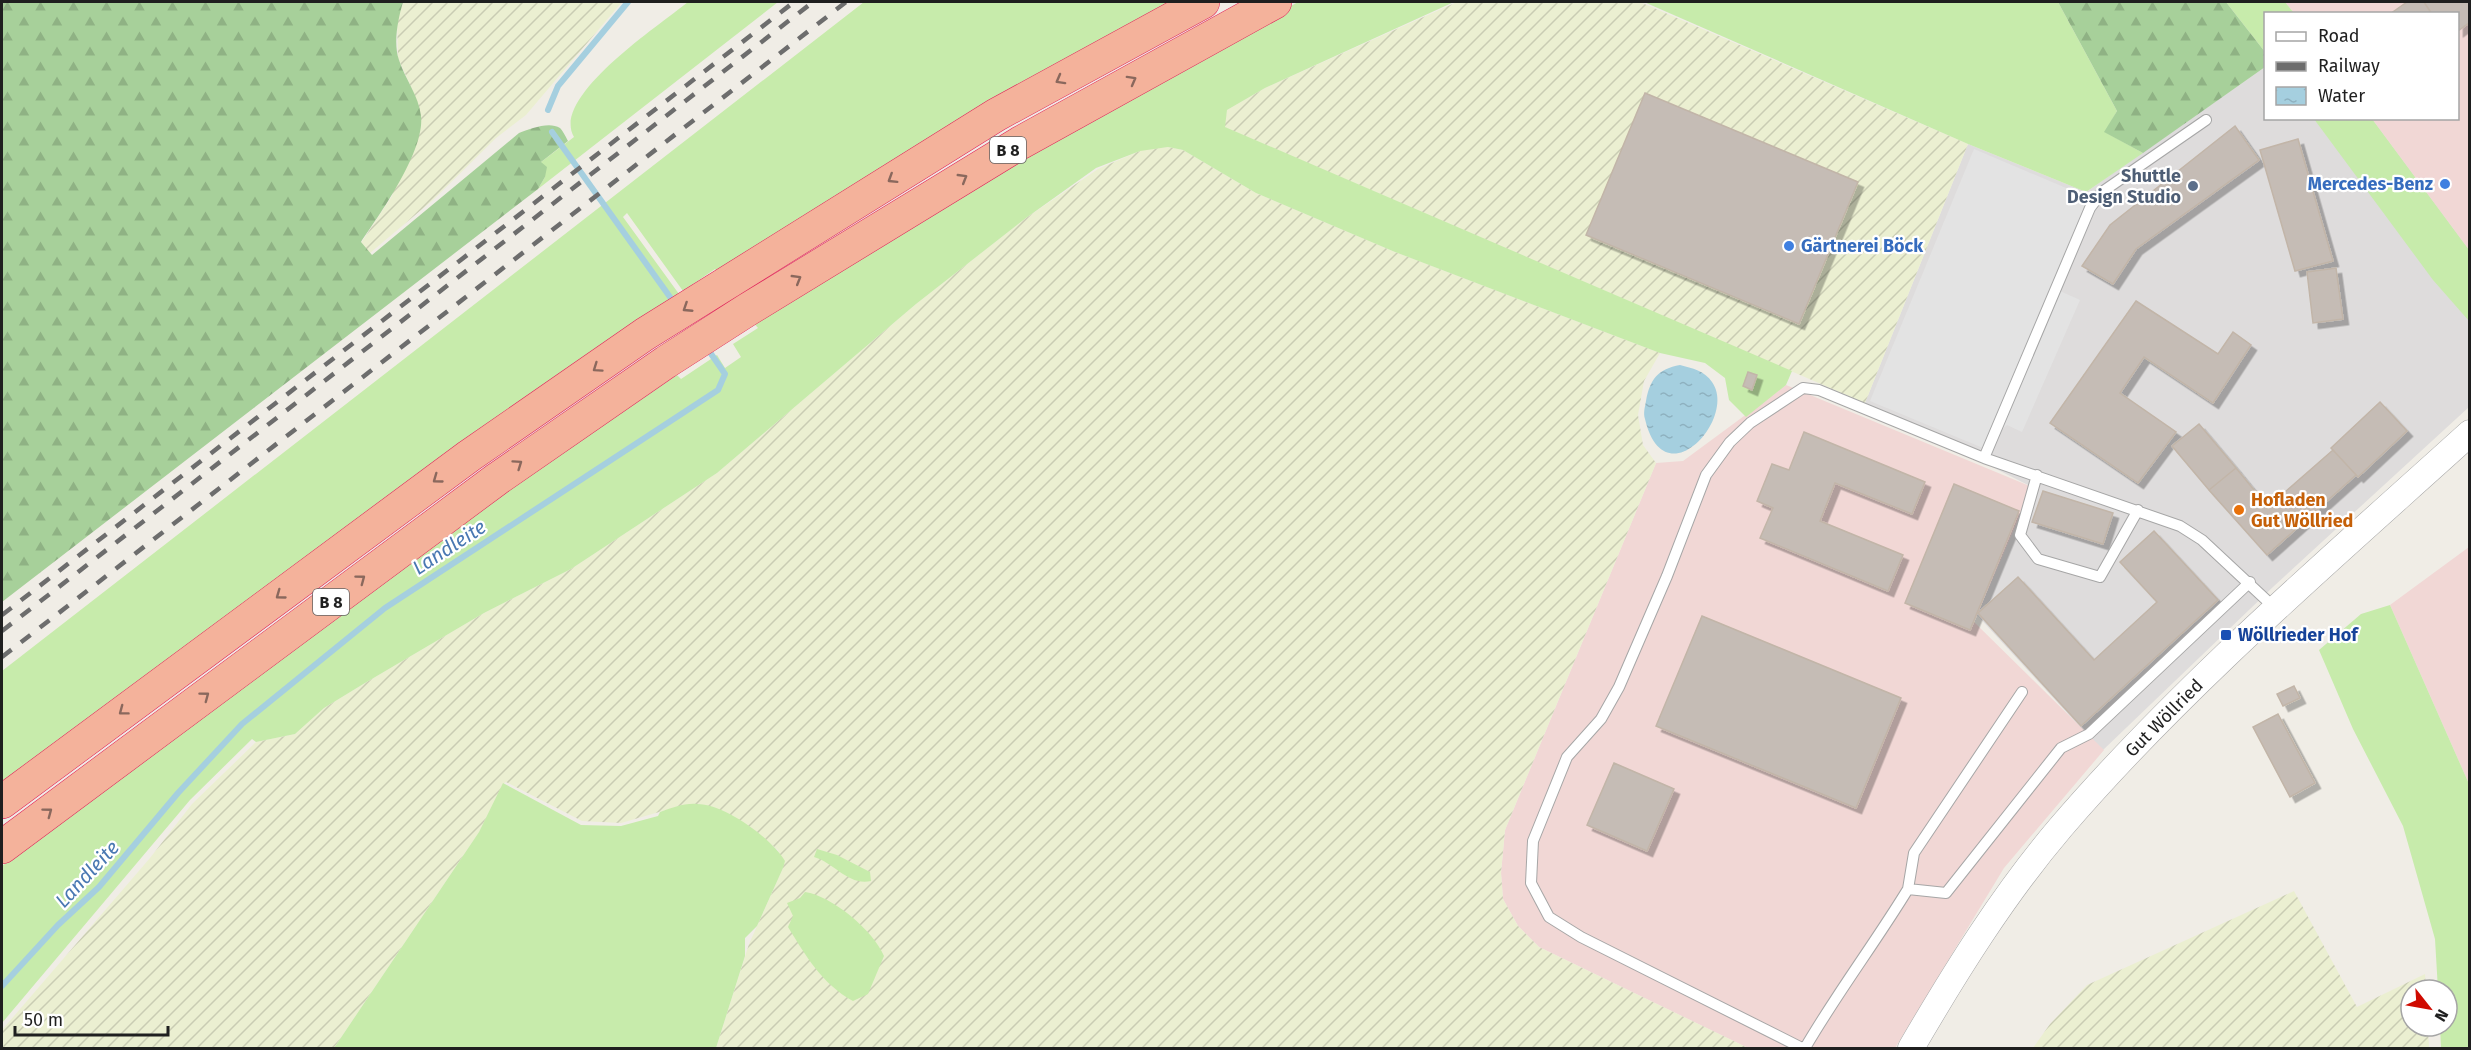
<svg xmlns="http://www.w3.org/2000/svg" width="2471" height="1050" viewBox="0 0 2471 1050" font-family="'Fira Sans',sans-serif">
<style>
.residential{fill:#dedcdc}
.commercial{fill:#f1d7d5}
.farmland{fill:url(#farmland-furrows)}
.grass{fill:#c7ebab}
.forest{fill:url(#forest-firs)}
.parking{fill:#e3e3e3}
.water{fill:url(#water-ripples)}
.lines{fill:none;stroke-linecap:round;stroke-linejoin:round}
.stream{stroke:#a5cfdf;stroke-width:6}
.building{fill:#c5bcb5;stroke:#c2b5a8;stroke-width:1.5;filter:url(#shadow)}
.service-casing{stroke:#a6a6a6;stroke-width:12}
.tertiary-casing{stroke:#a6a6a6;stroke-width:27}
.trunk-casing{stroke:#df225a;stroke-width:34}
.service{stroke:#fff;stroke-width:10}
.tertiary{stroke:#fff;stroke-width:26}
.trunk{stroke:#f4b29b;stroke-width:33}
.rail{stroke:#6d6d6d;stroke-width:4.5;stroke-dasharray:12 12;stroke-linecap:butt}
.oneway{stroke:#8a685d}
.shop-dot{fill:#3f7fe0;stroke:#fff;stroke-width:2}
.service-dot{fill:#5c6f8a;stroke:#fff;stroke-width:2}
.food-dot{fill:#e8710a;stroke:#fff;stroke-width:2}
.transit-dot{fill:#1a4fb4;stroke:#fff;stroke-width:2}
.labels{text-anchor:middle;stroke-width:4.5;stroke-linejoin:round;paint-order:stroke}
.shield{fill:#fff;stroke:#626262;stroke-width:1.5}
.shield-label{font-size:16px;font-weight:bold;fill:#1f1f1f}
.service-label{font-size:18px;font-weight:bold;fill:#4e5e75;stroke:#fff;text-anchor:end}
.shop-label{font-size:18px;font-weight:bold;fill:#366cbe;stroke:#fff;text-anchor:end}
.food-label{font-size:18px;font-weight:bold;fill:#c56008;stroke:#fff;text-anchor:start}
.transit-label{font-size:18px;font-weight:bold;fill:#164399;stroke:#fff;text-anchor:start}
.street-label{font-size:18px;fill:#1f1f1f;stroke:#fff}
.water-label{font-size:20px;font-style:italic;fill:#4978b2;stroke:#fff}
</style>
<defs>
<pattern id="farmland-furrows" width="10" height="10" patternUnits="userSpaceOnUse" patternTransform="scale(1.5)"><rect width="10" height="10" fill="#ebefd1"/><path d="M-1 1l2-2M0 10L10 0M9 11l2-2" fill="none" stroke="#c9ccb3"/></pattern>
<pattern id="forest-firs" width="22" height="20" patternUnits="userSpaceOnUse" patternTransform="scale(1.5)"><rect width="22" height="20" fill="#a7d09a"/><path d="M5 1l3.5 6h-7zM16 11l3.5 6h-7z" fill="#8fb284"/></pattern>
<pattern id="water-ripples" width="26" height="14" patternUnits="userSpaceOnUse" patternTransform="scale(1.5)"><rect width="26" height="14" fill="#a5cfdf"/><path d="M2 4q2-2 4 0t4 0M15 11q2-2 4 0t4 0" fill="none" stroke="#8eb1bf"/></pattern>
<filter id="shadow"><feDropShadow dx="5.5" dy="5.5" stdDeviation="0" flood-color="#0004"/></filter>
</defs>
<rect width="100%" height="100%" fill="#f0ede6"/>
<path class="residential" d="M2265,67L2266,118L2372,119L2469,250V407L2274,586L2102,751L1977,615L2032,487L1865,403L1968,144L2086,192Z"/>
<path class="commercial" d="M2285,2H2469V250L2372,119L2458,118V14L2294,13Z
M1786,385L2032,487L1974,622L2104,750L2004,868L1895,1048H1748L1539,947L1518,926L1503,899L1501,873L1505,830L1656,463L1683,461Z
M2469,547V784L2390,605Z"/>
<path class="farmland" d="M403,2H622L526,115L496,138L433,200L370,253L361,243L392,196L415,96L398,58L397,21Z
M1457,2H1640L1968,144L1865,403L1224,127L1227,110L1265,88Z
M1168,147L1183,150L1256,193L1395,252L1660,353L1644,381L1638,415L1643,445L1656,463L1505,830L1501,873L1503,899L1518,926L1539,947L1748,1048H716L749,944L783,868L778,850L741,821L717,809L698,804L680,806L621,823L582,821L506,782L503,784L479,832L334,1048H2V1030L150,858L192,804L256,742L295,734L324,708L365,683L484,613L571,569L717,473L916,304L1026,218L1098,169L1142,150Z
M2294,891L2357,1007L2425,974L2426,990H2411V1026H2428L2429,1048H2033L2050,1024L2087,985Z"/>
<path class="grass" d="M688,2H778L538,189L545,177L541,162L574,137C550,97 660,25 688,2Z
M864,2H1187L720,276L715,269L683,291L627,213L623,217L679,294L2,785V671Z
M1298,2H1454L1265,88L1227,110L1225,127L1792,371L1786,385L1746,417L1729,400L1725,378L1705,363L1660,353L1395,252L1256,193L1183,150L1168,147L1140,151L1096,168L1026,218L916,304L717,473L571,569L484,613L365,683L324,708L295,734L256,742L252,739L190,800L2,1023V866L496,498L677,375L681,379L717,355L725,368L741,357L733,344L758,328L753,322L926,211Z
M1644,2H2058L2117,111L2105,132L2143,153L2086,192L1968,144Z
M2226,2H2285L2294,13L2266,14L2265,52Z
M2314,119H2372L2469,250V321L2433,280Z
M2390,605L2469,784V1048H2441L2440,1026H2447V990H2438L2435,939L2403,826L2353,729L2319,650L2361,614Z
M503,783L581,825L621,826L658,816L660,812C672,808 684,803 697,804C725,804 771,838 785,861L783,868L757,926L745,938V956L716,1048H334L479,832Z
M817,849L837,855L870,872L871,881C848,886 835,863 814,857Z
M805,892C832,896 873,930 884,956L868,994L853,1001C822,984 806,956 788,927L793,916L787,903L800,898Z"/>
<path class="forest" d="M2,2H403C398,19 393,43 399,60C405,79 419,96 421,116C425,151 380,214 361,242L372,255L519,133C530,129 549,121 560,128C563,131 566,137 568,141L541,162L547,167L545,177L538,189L2,602Z
M2058,2H2226L2265,52V67L2143,153L2104,132L2117,111Z"/>
<path class="parking" d="M1974,149L2099,202L2060,291L2080,300L2022,432L2007,425L1983,448L1870,401Z"/>
<path class="water" d="M1680,365C1692,368 1705,371 1712,382C1738,418 1664,500 1645,419C1643,413 1645,407 1646,401C1650,379 1658,369 1680,365Z"/>
<g class="lines">
<path class="stream" d="M548,110L558,86L628,2
M552,132L675,304
M2,986L58,925L99,887L178,793L242,724L385,608L718,390L725,374L707,348"/>
</g>
<path class="building" d="M2407,2H2424L2432,14H2390Z
M2424,2H2470V22L2458,31V14H2432Z
M1645,93L1858,182L1799,324L1586,235Z
M2235,126L2259,160L2136,249L2113,284L2082,266L2110,225Z
M2298,139L2333,261L2295,271L2260,150Z
M2336,268L2343,319L2313,323L2307,272Z
M2136,301L2218,354L2233,332L2251,345L2213,403L2144,357L2120,393L2176,432L2138,483L2050,423Z
M1748,372L1757,375L1752,390L1743,386Z
M2380,402L2407,431L2358,477L2331,448Z
M2199,424L2236,468L2209,490L2172,446Z
M1804,432L1925,482L1912,514L1835,483L1820,521L1903,555L1888,591L1760,538L1773,508L1757,501L1772,464L1789,470Z
M2333,450L2356,475L2267,555L2209,490L2236,468L2268,507Z
M1954,484L2019,511L1970,630L1905,603Z
M2043,491L2113,513L2103,544L2032,522Z
M2154,531L2218,600L2081,726L1978,613L2018,577L2094,660L2157,602L2120,562Z
M1702,616L1901,698L1856,808L1656,726Z
M2294,686L2300,698L2283,706L2277,694Z
M2278,714L2315,783L2290,797L2253,727Z
M1614,763L1674,789L1647,851L1587,825Z"/>
<g class="lines">
<defs>
<path id="service" d="M1984,458L2090,208L2102,192L2206,120
M2037,475L2020,535L2038,559L2100,577L2138,510
M2022,692L1914,853L1908,889L1946,893L2061,748L2089,734L2250,582
M1802,1048L1581,937L1549,917L1531,883L1533,841L1567,757L1601,719L1619,687L1667,576L1706,475L1730,442L1750,423L1803,388L1819,390L1984,458L2180,526L2202,540L2277,610
M1805,1048C1837,993 1875,943 1908,889"/>
<path id="tertiary" d="M1911,1048C1956,971 2003,895 2061,827C2182,686 2332,558 2470,433"/>
<path id="trunk" d="M2,802L469,456L645,334L996,115L1203,2
M2,847L497,479L666,362L747,310L1020,143L1275,2"/>
</defs>
<use href="#service" class="service-casing"/>
<use href="#tertiary" class="tertiary-casing"/>
<use href="#trunk" class="trunk-casing"/>
<use href="#service" class="service"/>
<use href="#tertiary" class="tertiary"/>
<use href="#trunk" class="trunk"/>
<path class="rail" d="M2,615L794,2
M2,631L813,2
M2,657L846,2"/>
</g>
<defs><path id="oneway-chevron" d="M-2-3.5L2.5 0L-2 3.5" fill="none" stroke-width="1.6" stroke-linecap="round" stroke-linejoin="round" transform="scale(1.5)"/></defs>
<g class="oneway">
<use href="#oneway-chevron" transform="translate(1060 80) rotate(151)"/>
<use href="#oneway-chevron" transform="translate(1132 80) rotate(-29)"/>
<use href="#oneway-chevron" transform="translate(963 178) rotate(-31)"/>
<use href="#oneway-chevron" transform="translate(892 179) rotate(148)"/>
<use href="#oneway-chevron" transform="translate(797 279) rotate(-31)"/>
<use href="#oneway-chevron" transform="translate(687 308) rotate(147)"/>
<use href="#oneway-chevron" transform="translate(597 368) rotate(145)"/>
<use href="#oneway-chevron" transform="translate(518 464) rotate(-35)"/>
<use href="#oneway-chevron" transform="translate(437 479) rotate(144)"/>
<use href="#oneway-chevron" transform="translate(361 579) rotate(-37)"/>
<use href="#oneway-chevron" transform="translate(280 595) rotate(144)"/>
<use href="#oneway-chevron" transform="translate(205 696) rotate(-37)"/>
<use href="#oneway-chevron" transform="translate(123 711) rotate(143)"/>
<use href="#oneway-chevron" transform="translate(48 812) rotate(-37)"/>
</g>
<g class="shop-dot">
<circle cx="2445" cy="184" r="6"/>
<circle cx="1789" cy="246" r="6"/>
</g>
<circle class="service-dot" cx="2193" cy="186" r="6"/>
<circle class="food-dot" cx="2239" cy="510" r="6"/>
<rect class="transit-dot" x="2220" y="629" width="12" height="12" rx="3"/>
<g class="labels">
<g class="shield">
<rect x="990" y="137" width="36" height="26" rx="4.5"/>
<rect x="313" y="589" width="36" height="26" rx="4.5"/>
</g>
<g class="shield-label">
<text x="1008" y="156">B 8</text>
<text x="331" y="608">B 8</text>
</g>
<g class="service-label">
<text x="2181" y="182">Shuttle<tspan x="2181" dy="21">Design Studio</tspan></text>
</g>
<g class="shop-label">
<text x="2433" y="190">Mercedes-Benz</text>
<text x="1801" y="252" text-anchor="start">Gärtnerei Böck</text>
</g>
<g class="food-label">
<text x="2251" y="506">Hofladen<tspan x="2251" dy="21">Gut Wöllried</tspan></text>
</g>
<g class="transit-label">
<text x="2238" y="641">Wöllrieder Hof</text>
</g>
<g class="street-label">
<text transform="translate(2164 718) rotate(-45)" y="6">Gut Wöllried</text>
</g>
<g class="water-label">
<text transform="translate(449 547) rotate(-33)" y="7">Landleite</text>
<text transform="translate(87 874) rotate(-47)" y="7">Landleite</text>
</g>
</g>
<rect width="2471" height="1050" fill="none" stroke="#1f1f1f" stroke-width="6"/>
<rect x="2264" y="12" width="195" height="108" fill="#ffffff" stroke="#a5a5a5" stroke-width="1.5"/>
<rect x="2276" y="32" width="30" height="9" fill="#ffffff" stroke="#a5a5a5" stroke-width="1.5"/>
<text x="2318" y="42" font-size="18" fill="#1f1f1f">Road</text>
<rect x="2276" y="62" width="30" height="9" fill="#6d6d6d" stroke="#a5a5a5" stroke-width="1.5"/>
<text x="2318" y="72" font-size="18" fill="#1f1f1f">Railway</text>
<rect x="2276" y="87" width="30" height="18" fill="url(#water-ripples)" stroke="#a5a5a5" stroke-width="1.5"/>
<text x="2318" y="102" font-size="18" fill="#1f1f1f">Water</text>
<g transform="translate(2429 1008) rotate(121)"><circle r="28" fill="#ffffff" stroke="#a5a5a5" stroke-width="1.5"/>
<path d="M0-4.5L10 22L0 15L-10 22Z" fill="#cf0a00"/>
<text y="-9" font-size="16" font-weight="bold" text-anchor="middle" fill="#1f1f1f">N</text>
</g>
<path d="M15 1026v9h153v-9" fill="none" stroke="#1f1f1f" stroke-width="3"/>
<text x="24" y="1026" font-size="18" fill="#1f1f1f" stroke="#ffffff" stroke-width="4.5" paint-order="stroke">50 m</text>
</svg>
